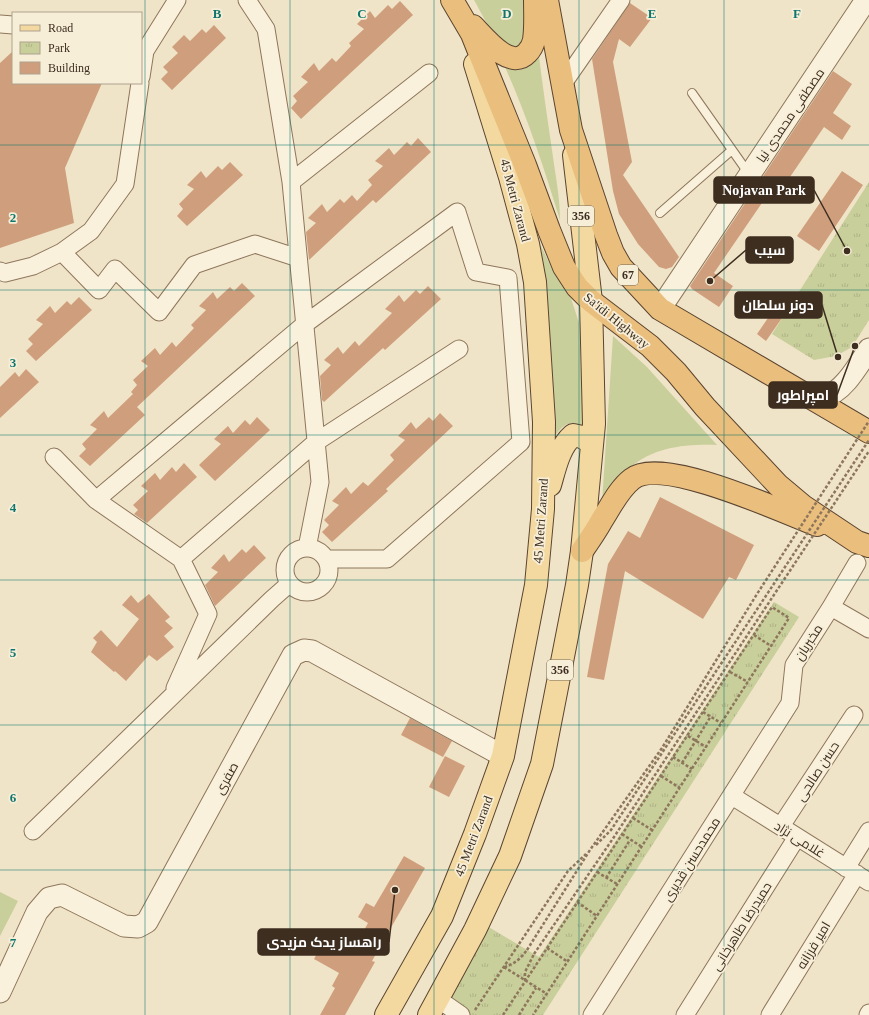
<svg xmlns="http://www.w3.org/2000/svg" width="869" height="1015" viewBox="0 0 869 1015" font-family="'Times New Roman',Cairo,serif">
<style>
.green{fill:#c9cf9b}
.park{fill:url(#park-tufts)}
.building{fill:#cf9f7d}
.lines{fill:none;stroke-linecap:round;stroke-linejoin:round}
.service-casing{stroke:#8d765c;stroke-width:10}
.minor-casing{stroke:#8d765c;stroke-width:19}
.tertiary-casing{stroke:#8d765c;stroke-width:23}
.primary-casing{stroke:#5b4430;stroke-width:24}
.trunk-casing{stroke:#5b4430;stroke-width:24}
.path{stroke:#8d765c;stroke-width:2.5;stroke-dasharray:3 2;stroke-linecap:butt}
.service{stroke:#faf1dc;stroke-width:8}
.minor{stroke:#faf1dc;stroke-width:17}
.tertiary{stroke:#faf1dc;stroke-width:21}
.primary{stroke:#f3d9a0;stroke-width:22}
.trunk{stroke:#eabe7c;stroke-width:22}
.path-bridge{stroke:#8d765c;stroke-width:2.5;stroke-dasharray:3 2;stroke-linecap:butt}
.grid{fill:none;stroke:#0f766e;stroke-width:1;stroke-opacity:0.55}
.labels{text-anchor:middle;stroke-width:3.5;stroke-linejoin:round;paint-order:stroke}
.shield{fill:#f7eed8;stroke:#756857;stroke-width:1}
.shield-label{font-size:12px;font-weight:bold;fill:#3d2e20}
.street-label{font-size:13px;fill:#3d2e20;stroke:#f7eed8}
.grid-label{font-size:13px;text-anchor:middle;font-weight:bold;fill:#0f766e;stroke:#f7eed8;stroke-width:3.5;stroke-linejoin:round;paint-order:stroke}
.leader{fill:none;stroke:#3d2e20;stroke-width:1.5}
.callout-dot{fill:#3d2e20;stroke:#f7eed8;stroke-width:1.5}
.callout{fill:#3d2e20;stroke:#3d2e20;stroke-width:1.5}
.callout-label{font-size:14px;text-anchor:middle;font-weight:bold;fill:#fff}
</style>
<defs>
<pattern id="park-tufts" width="24" height="20" patternUnits="userSpaceOnUse"><rect width="24" height="20" fill="#c9cf9b"/><path d="M3 7l-1-3M5 7V3M7 7l1-3M15 17l-1-3M17 17v-4M19 17l1-3" fill="none" stroke="#aeb285"/></pattern>
</defs>
<rect width="100%" height="100%" fill="#f0e4c8"/>
<path class="green" d="M474,0H524L526,40L516,49C495,45 484,17 474,0Z
M538,48C542,82 547,116 552,150C555,173 560,196 560,220C544,168 527,116 505,67C522,75 535,67 538,48Z
M532,227L552,269L571,298L579,323L583,427C581,426 577,423 574,423C561,422 553,439 548,449Z
M613,336L647,367L717,445C685,444 654,447 630,468C619,477 611,491 602,502Z
M0,892L18,901L0,936Z"/>
<path class="park" d="M869,182V320L852,347L836,356L814,360L772,334Z
M774,602L799,617L543,1015H470L456,1005L452,999V993L487,926L539,957Z"/>
<path class="building" d="M400,1L413,15L301,119L291,108L297,101L293,96L308,82L301,77L314,63L319,71L332,58L336,62L351,46L349,43L364,29L357,24L370,11L375,18L388,5L392,9Z
M630,3L652,18L630,47L619,39L613,62L632,162L623,175L679,257L672,267L666,269L659,267L638,244L619,214L613,191L592,59Z
M214,25L226,38L172,90L161,79L168,72L163,67L178,53L172,47L184,35L190,41L202,29L206,33Z
M13,51V83H102L65,168L74,223L0,248V63Z
M833,71L852,84L833,113L851,126L842,140L824,127L773,202L766,197L714,273L733,286L719,307L692,289L690,286Z
M418,138L431,152L376,203L373,200L309,260L306,232L316,223L308,218L322,204L327,212L340,199L344,203L352,195L357,201L372,185L368,180L383,166L375,161L389,148L394,155L407,142L411,146Z
M230,162L243,175L187,226L177,216L183,209L179,204L194,189L187,185L201,171L206,178L218,166L222,170Z
M842,171L863,185L819,251L797,236Z
M242,283L255,296L137,407L145,415L90,466L79,456L86,449L82,444L97,429L90,425L104,411L108,418L133,394L131,392L137,385L133,380L148,366L141,361L155,348L160,355L172,342L176,347L194,328L191,325L206,310L199,306L213,292L217,299L230,287L234,291Z
M428,286L441,299L385,350L383,348L324,402L322,400L320,376L331,365L324,360L338,347L343,354L355,341L359,346L392,313L385,309L399,295L404,302L416,290L420,294Z
M79,297L92,310L36,361L26,351L33,344L28,339L43,324L36,320L50,306L55,313L67,301L71,305Z
M772,312L782,318L766,341L757,334Z
M26,369L39,382L0,418V387L15,372L19,377Z
M440,413L453,426L386,489L388,491L332,542L322,532L329,525L324,520L339,505L332,501L346,487L351,494L363,482L368,486L394,460L390,455L405,440L398,436L411,422L416,429L429,417L433,421Z
M257,417L270,430L215,481L199,465L221,444L214,439L228,426L233,433L245,420L250,425Z
M184,463L197,477L147,523L134,514L138,510L133,505L148,491L141,486L155,473L160,480L172,467L176,472Z
M660,497L754,545L736,580L729,577L703,619L625,571L604,680L587,677L608,564L628,531L640,538Z
M254,545L266,558L215,606L205,585L218,572L211,568L224,554L229,562L242,549L246,553Z
M149,594L170,617L165,621L173,628L164,636L174,647L157,661L149,655L126,681L115,671L114,672L91,652L97,642L93,638L101,630L117,647L139,619L122,605L131,595L138,603Z
M410,718L452,741L443,757L401,735Z
M445,756L465,766L449,797L429,787Z
M404,856L425,868L372,961L375,962L345,1015H320L335,988L332,986L339,973L314,959L327,935L353,950L368,923L358,917L366,903L374,907Z"/>
<g class="lines">
<defs>
<path id="service" d="M692,93L749,174
M660,213L732,150"/>
<path id="minor" d="M247,0L266,29L291,182L320,482L307,548
M0,24L13,25
M141,77L145,51L177,0
M562,85L621,0
M291,182L429,73
M62,252L99,290L115,269L159,312L194,265L255,244L298,258
M0,271L5,273L33,266L62,252L91,231L125,184L140,83
M54,457L96,500L181,559L208,614L175,688
M96,500L305,324L457,212L476,272L508,278L521,442L387,559H326
M285 570a22 22 0 1 1 44 0a22 22 0 1 1-44 0Z
M181,559L316,442L459,349
M831,607L869,629
M732,796L869,882
M781,826L854,715
M33,831L272,599L289,584
M846,868L869,831
M438,999L461,1015
M592,1015L790,703L794,665L831,607L857,563
M685,1015L797,837
M770,1015L857,874
M868,1015L869,1013"/>
<path id="tertiary" d="M660,309L866,0
M806,396C812,396 819,397 825,396C843,393 859,364 869,349
M0,992L37,912L49,898L62,895L124,926L138,927L147,922L293,655L304,650L312,651L503,756"/>
<path id="primary" d="M550,485C555,468 559,447 573,435L582,437L592,443
M386,1015L442,916L475,834L503,756L536,585L543,509L544,422L535,282L528,244L510,177L475,64
M429,1015L475,930L510,856L542,764L577,585L582,551L594,424L591,301L574,155"/>
<path id="trunk" d="M452,0L472,34L482,59L525,165L549,230L564,267L577,287L591,301L650,346L676,372L705,407L778,485L803,506L857,542L869,546
M547,0L571,130L606,235L613,253L621,267L660,309L869,432
M473,26C484,37 510,71 527,53C530,50 533,45 534,40C536,27 535,13 535,0
M582,551C589,541 596,531 602,520C611,506 619,489 632,479C661,455 783,512 817,525"/>
</defs>
<use href="#service" class="service-casing"/>
<use href="#minor" class="minor-casing"/>
<use href="#tertiary" class="tertiary-casing"/>
<use href="#primary" class="primary-casing"/>
<use href="#trunk" class="trunk-casing"/>
<path class="path" d="M754,635L771,646
M730,672L748,682
M703,712L721,723
M688,736L706,747
M673,757L692,769
M682,763L711,716
M661,776L680,788
M633,818L652,830
M622,834L642,847
M597,872L617,884
M606,878L630,840
M577,902L597,916
M547,948L568,962
M504,967L547,994
M504,967C515,964 520,959 527,950
M525,981V972L534,954
M475,1010L519,944
M503,1015L772,607L789,618L533,1015
M519,1015L536,988"/>
<use href="#service" class="service"/>
<use href="#minor" class="minor"/>
<use href="#tertiary" class="tertiary"/>
<use href="#primary" class="primary"/>
<use href="#trunk" class="trunk"/>
<path class="path-bridge" d="M596,845L611,830L869,440
M519,944L568,871L586,854
M527,950L590,850L662,748L757,594L869,421
M534,954L614,837L869,451"/>
</g>
<path class="grid" d="M145,0V1015M290,0V1015M434,0V1015M579,0V1015M724,0V1015M0,145H869M0,290H869M0,435H869M0,580H869M0,725H869M0,870H869"/>
<g class="labels">
<g class="shield">
<rect x="568" y="206" width="26" height="20" rx="3"/>
<rect x="618" y="265" width="20" height="20" rx="3"/>
<rect x="547" y="660" width="26" height="20" rx="3"/>
</g>
<g class="shield-label">
<text x="581" y="220">356</text>
<text x="628" y="279">67</text>
<text x="560" y="674">356</text>
</g>
<g class="street-label">
<text transform="translate(790 115) rotate(-56)" y="5">مصطفی محمدی نیا</text>
<text transform="translate(516 200) rotate(75)" y="5">45 Metri Zarand</text>
<text transform="translate(617 320) rotate(39)" y="5">Sa'idi Highway</text>
<text transform="translate(540 521) rotate(-86)" y="5">45 Metri Zarand</text>
<text transform="translate(808 642) rotate(-57)" y="5">مخبریان</text>
<text transform="translate(817 771) rotate(-57)" y="5">حسن صالحی</text>
<text transform="translate(226 778) rotate(-61)" y="5">صفری</text>
<text transform="translate(473 836) rotate(-69)" y="5">45 Metri Zarand</text>
<text transform="translate(800 839) rotate(32)" y="5">غلامی نژاد</text>
<text transform="translate(691 859) rotate(-58)" y="5">محمدحسن قدیری</text>
<text transform="translate(741 926) rotate(-58)" y="5">حمیدرضا طاهرخانی</text>
<text transform="translate(813 945) rotate(-59)" y="5">امیر فرزانه</text>
</g>
</g>
<g class="grid-label">
<text x="217" y="18">B</text>
<text x="362" y="18">C</text>
<text x="507" y="18">D</text>
<text x="652" y="18">E</text>
<text x="797" y="18">F</text>
<text x="13" y="222">2</text>
<text x="13" y="367">3</text>
<text x="13" y="512">4</text>
<text x="13" y="657">5</text>
<text x="13" y="802">6</text>
<text x="13" y="947">7</text>
</g>
<path class="leader" d="M847 251L814 190M710 281L746 250M838 357L822 305M855 346L837 395M395 890L389 942"/>
<g class="callout-dot">
<circle cx="847" cy="251" r="4"/>
<circle cx="710" cy="281" r="4"/>
<circle cx="838" cy="357" r="4"/>
<circle cx="855" cy="346" r="4"/>
<circle cx="395" cy="890" r="4"/>
</g>
<g class="callout">
<rect x="714" y="177" width="100" height="26" rx="4"/>
<rect x="746" y="237" width="47" height="26" rx="4"/>
<rect x="735" y="292" width="87" height="26" rx="4"/>
<rect x="769" y="382" width="68" height="26" rx="4"/>
<rect x="258" y="929" width="131" height="26" rx="4"/>
</g>
<g class="callout-label">
<text x="764" y="195">Nojavan Park</text>
<text x="770" y="255">سیب</text>
<text x="778" y="310">دونر سلطان</text>
<text x="803" y="400">امپراطور</text>
<text x="324" y="947">راهساز یدک مزیدی</text>
</g>
<rect x="12" y="12" width="130" height="72" fill="#f7eed8" stroke="#ada18e"/>
<rect x="20" y="25" width="20" height="6" fill="#f3d9a0" stroke="#ada18e"/>
<text x="48" y="32" font-size="12" fill="#3d2e20">Road</text>
<rect x="20" y="42" width="20" height="12" fill="url(#park-tufts)" stroke="#ada18e"/>
<text x="48" y="52" font-size="12" fill="#3d2e20">Park</text>
<rect x="20" y="62" width="20" height="12" fill="#cf9f7d" stroke="#ada18e"/>
<text x="48" y="72" font-size="12" fill="#3d2e20">Building</text>
</svg>
